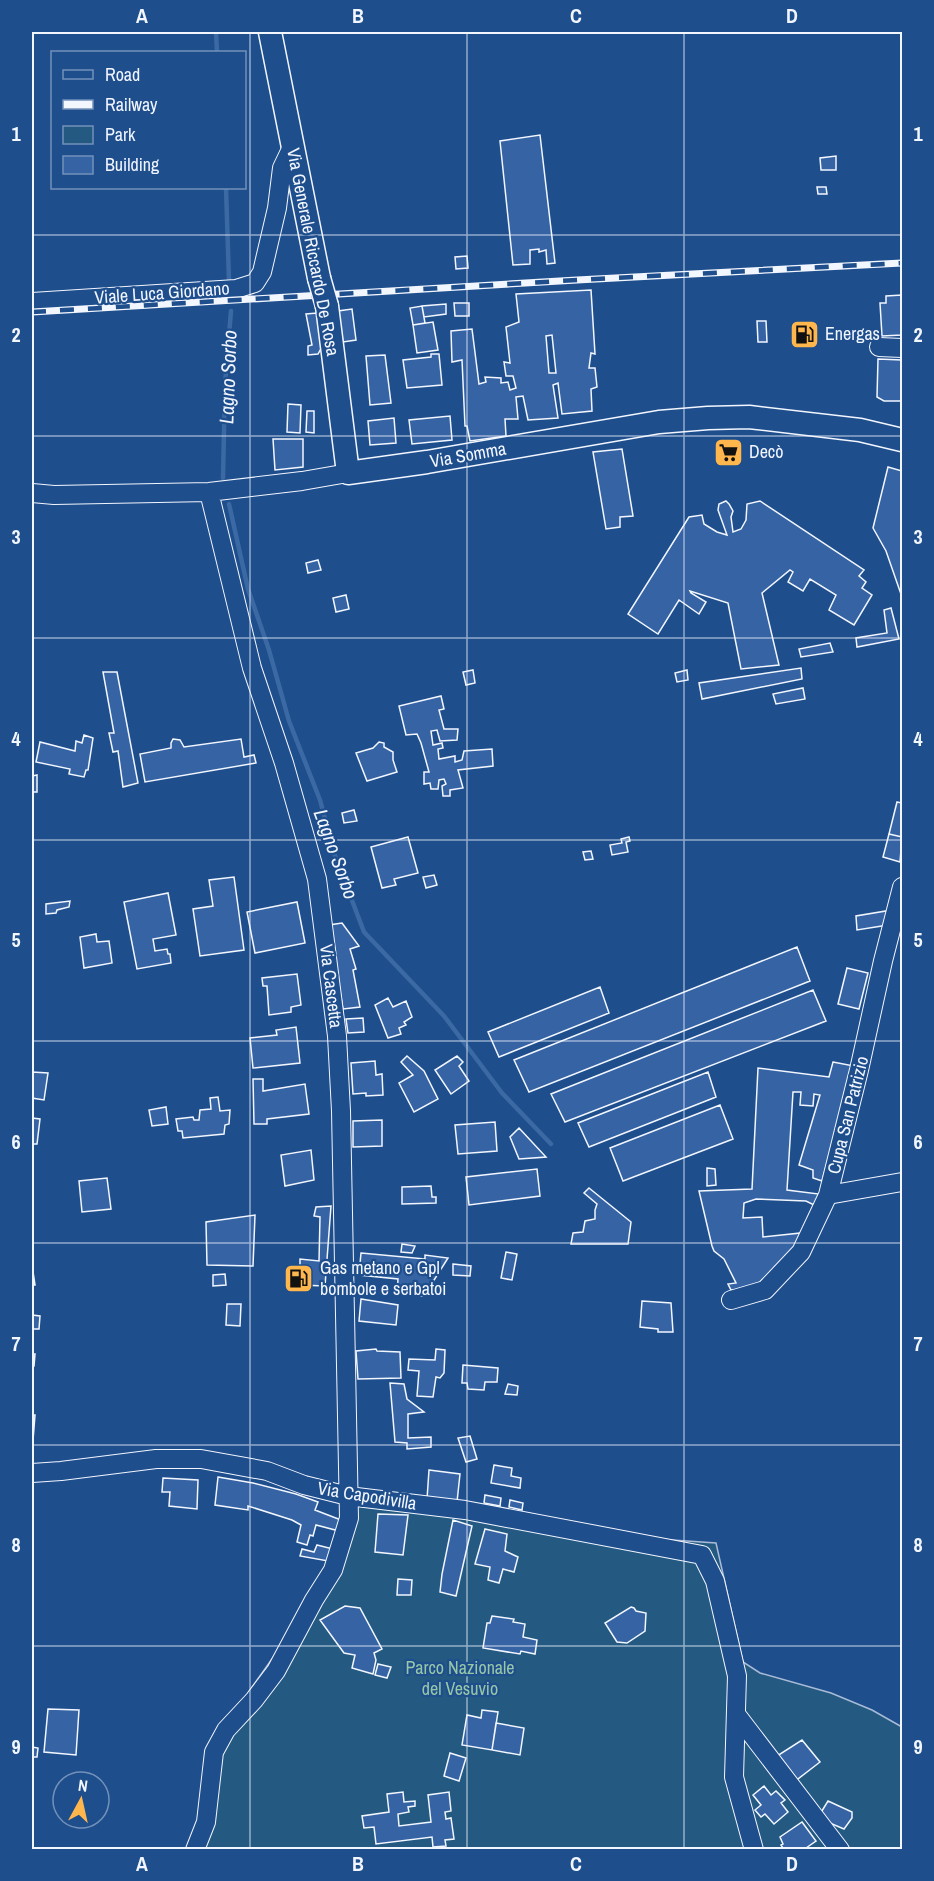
<svg xmlns="http://www.w3.org/2000/svg" width="934" height="1881" viewBox="0 0 934 1881" font-family="'Archivo Narrow',sans-serif">
<style>
.green{fill:#245a82;stroke:#a8bbd7;stroke-width:1.5}
.lines{fill:none;stroke-linecap:round;stroke-linejoin:round}
.stream{stroke:#3b69a3;stroke-width:4.5}
.building{fill:#3563a3;stroke:#f2f6ff;stroke-width:1.5;fill-rule:evenodd}
.minor-casing{stroke:#f2f6ff;stroke-width:20}
.major-casing{stroke:#f2f6ff;stroke-width:25}
.minor{stroke:#1f4e8c;stroke-width:18}
.major{stroke:#1f4e8c;stroke-width:22}
.rail-casing{stroke:#f2f6ff;stroke-width:7}
.rail{stroke:#1f4e8c;stroke-width:4.5;stroke-dasharray:14;stroke-linecap:butt}
.major-bridge-casing{stroke:#f2f6ff;stroke-width:25;stroke-linecap:butt}
.major-bridge{stroke:#1f4e8c;stroke-width:22}
.grid{fill:none;stroke:#f2f6ff;stroke-width:1.5;stroke-opacity:0.55}
.labels{text-anchor:middle;stroke-width:4.5;stroke-linejoin:round;paint-order:stroke}
.street-label{font-size:18px;fill:#f2f6ff;stroke:#1f4e8c}
.poi-label{font-size:18px;fill:#f2f6ff;stroke:#1f4e8c;text-anchor:start}
.park-label{font-size:18px;fill:#97c8a6;stroke:#1f4e8c}
.water-label{font-size:20px;font-style:italic;fill:#f2f6ff;stroke:#1f4e8c}
.neatline{fill:none;stroke:#f2f6ff;stroke-width:2}
.grid-label{font-size:20px;text-anchor:middle;font-weight:bold;fill:#f2f6ff}
</style>
<rect width="100%" height="100%" fill="#1f4e8c"/>
<path class="green" d="M356,1489L628,1537L716,1543L743,1662L760,1673L831,1693L872,1710L902,1727V1849L189,1850L227,1728L250,1690L279,1649L324,1572Z"/>
<g class="lines">
<path class="stream" d="M216,32L217,52
M226,188L229,281
M223,478L225,384L231,311
M229,504L248,589L269,650L289,721L320,800L334,853L364,932L444,1016L502,1093L551,1144"/>
</g>
<path class="building" d="M540,135L555,263L547,264L546,250L539,252V249L530,250V264L513,265L500,141Z
M836,156V170H821L820,158Z
M817,187H826L827,194H818Z
M467,256L468,268L456,269L455,257Z
M591,290L595,354L591,353L589,368H595L597,387L591,389L592,411L562,414L558,383L553,385L558,418L528,420L523,396L516,397L518,419H505L506,436L470,441L467,426H465L462,360L452,362L451,331L472,329L479,384L486,382L485,377L501,378V383L508,382L510,390L516,388L513,376H506L504,362L510,363L506,327L519,322L516,294ZM552,335L556,373H549L546,336Z
M902,295V335L882,336L880,303H886V296Z
M454,303H469V316H455Z
M446,304V314L424,317L422,306Z
M422,306L425,323L413,325L410,308Z
M352,309L356,340L343,342L338,311Z
M317,313L323,345L318,354L308,355V346L312,345L306,314Z
M757,321H766L767,342H758Z
M433,322L438,350L417,353L413,325Z
M431,354H439L442,385L407,388L403,360L431,357Z
M385,355L391,403L370,405L366,356Z
M878,359L902,360V401H884L877,397Z
M288,404L301,405L300,433L287,432Z
M307,411H314V433L306,432Z
M450,416L452,440L412,444L409,420Z
M394,418L396,443L370,445L368,421Z
M273,439H303V467L275,470Z
M622,449L633,516L620,517V527L606,529L593,452Z
M888,467L902,471V597L886,551L873,528Z
M726,501L729,504L733,511L731,517L733,532L741,529L746,520L747,504L760,501L864,570L859,576L866,582L862,588L872,595L854,625L829,610L836,595L810,579L803,591L788,582L793,572L790,570L762,593L779,665L741,669L728,603L690,591L691,593L706,602L699,614L679,600L658,634L628,614L689,517L702,515L704,524L717,532L727,535L718,510L719,504Z
M318,560L321,570L308,573L306,563Z
M346,595L349,609L336,612L333,598Z
M891,608L899,639L857,647L856,638L887,633L884,610Z
M830,643L833,652L801,657L799,649Z
M801,668L802,679L702,699L699,683Z
M473,670L475,683L466,685L463,672Z
M687,670L688,680L677,682L675,673Z
M103,672H117L138,783L123,787L118,751L113,752L109,733H114Z
M803,688L805,699L776,704L773,694Z
M441,696L444,709L439,710L444,729H458L457,740L440,741L437,730L431,731L433,745L442,743L443,748L438,749L439,759L455,756V762L462,760L464,751L492,749L493,766L458,770L463,788L450,790V796H443L442,786L446,784L444,779L439,780L438,789H431L430,783L424,784V772H429L421,743L417,734L406,735L399,706Z
M84,735L93,738L88,770H86L84,777L69,774L70,769L36,762L40,742L75,751L76,741L82,743Z
M173,739L180,740L184,747L241,739L244,757L254,755L256,763L145,782L140,754L171,748V743Z
M379,742L384,743V747L393,752V760L397,772L367,781L356,753L373,748Z
M37,775V792H32V776Z
M897,802L902,803V837L889,834Z
M354,810L357,821L344,823L342,813Z
M889,834L902,837L900,862L883,857Z
M408,837L418,873L394,879L396,885L382,888L371,847Z
M629,837L630,841L626,842L628,852L612,855L610,845L622,843L621,839Z
M591,851L593,859L585,860L583,852Z
M434,875L437,885L426,888L423,877Z
M234,877L244,950L200,956L193,909L213,906L209,880Z
M168,893L176,935L153,939L155,951L167,949L168,954H170L171,963L137,969L124,902Z
M70,901L69,907L57,910L56,913L46,914V904Z
M297,902L305,943L255,953L247,912Z
M892,910L888,925L857,930L856,916Z
M342,923L359,946L350,949L356,969L353,970L360,1007L343,1009L329,925Z
M96,934L97,942L109,941L112,963L84,968L80,937Z
M797,947L810,981L529,1092L514,1060Z
M847,968L868,973L859,1009L838,1004Z
M297,974L301,1005L291,1007V1012L269,1015L267,986H263L262,978Z
M600,987L609,1013L499,1057L488,1032Z
M813,990L826,1021L565,1122L551,1094Z
M388,998L393,1007L406,1001L412,1017L404,1022L406,1025L399,1028L401,1034L388,1038L375,1005Z
M363,1018L364,1032L348,1033L346,1019Z
M296,1027L300,1063L253,1068L250,1038L277,1035L276,1030Z
M407,1056L424,1071L438,1099L414,1112L399,1083L413,1075L401,1062Z
M457,1056L463,1062L459,1066L469,1081L451,1094L435,1070Z
M375,1061L376,1075L382,1074L383,1095L366,1096V1093L353,1094L351,1063Z
M833,1062L854,1066L822,1181L813,1178V1170L799,1165L820,1095L814,1094L813,1106L800,1105L801,1092H793L787,1190L819,1194L814,1205L806,1201L756,1199L744,1203L743,1218L762,1217L763,1237L801,1233L794,1248L752,1290H731L728,1284L736,1283L724,1259L714,1251L712,1246L699,1191L752,1189L758,1068L829,1077Z
M32,1072L48,1073L44,1100L32,1098Z
M708,1072L716,1097L589,1147L578,1123Z
M253,1079H263V1091L305,1084L309,1114L267,1119V1124H254Z
M218,1097L220,1111L230,1110L229,1124L225,1125L224,1134L183,1138L182,1131H178L176,1119L193,1117L194,1120H199L200,1110L211,1109L210,1098Z
M720,1105L733,1139L623,1181L610,1148Z
M166,1107L168,1124L152,1126L149,1110Z
M32,1118L40,1119L37,1144H32Z
M382,1120V1146L353,1147V1121Z
M495,1122L497,1151L458,1154L455,1125Z
M519,1128L546,1157L519,1159L510,1137Z
M311,1150L314,1180L285,1186L281,1155Z
M707,1168L715,1169L716,1185L707,1186Z
M537,1169L540,1196L469,1205L466,1177Z
M107,1178L111,1209L82,1212L79,1181Z
M431,1186L432,1197H436V1203L402,1204V1187Z
M589,1188L631,1222L628,1244H571L573,1233L583,1232L585,1221L595,1219V1210L597,1204L584,1193Z
M331,1206L325,1286L300,1285V1259L319,1261L320,1217L314,1216L316,1207Z
M255,1215L253,1266L207,1265L206,1222Z
M402,1244L415,1246L412,1253L401,1252Z
M506,1252L517,1254L512,1280L501,1278Z
M361,1253L425,1259V1255L448,1258L424,1296L397,1294L398,1279L359,1275Z
M453,1264L471,1266L470,1276L453,1275Z
M32,1265L35,1285H32Z
M225,1274L226,1285L213,1286V1275Z
M361,1299L398,1305L396,1325L359,1321Z
M642,1301L671,1303L673,1332H658V1329L640,1327Z
M227,1304H241L240,1326L226,1325Z
M32,1315L40,1316L39,1329H32Z
M376,1349L377,1351L400,1352L401,1378L358,1379L356,1351Z
M436,1349L445,1350L444,1373L440,1378L436,1377L433,1397L417,1396L419,1371L408,1370L409,1359L435,1360Z
M32,1354H35L34,1366H32Z
M463,1365L498,1368L497,1382H485L484,1390L468,1389L467,1383H462Z
M390,1383L404,1384L407,1399L424,1412L408,1414V1438L431,1437V1447L407,1449V1443L395,1442Z
M508,1384L518,1386L517,1395L505,1394Z
M32,1415H35L32,1453Z
M470,1436L477,1459L466,1462L458,1438Z
M494,1465L512,1468L511,1476L521,1478L520,1488L491,1483Z
M429,1470L460,1474L457,1502L427,1499Z
M218,1477L253,1483L296,1494L318,1502L315,1510L341,1520L339,1531L316,1525L313,1536L310,1535L307,1545L297,1542L301,1525L292,1520L248,1506V1510L215,1505Z
M163,1478L198,1480L197,1509L169,1506L170,1492H162Z
M485,1495L501,1498L500,1506L484,1503Z
M510,1500L523,1503L522,1510L509,1507Z
M378,1514L408,1515L403,1555L375,1552Z
M453,1520L472,1526L456,1596L440,1592L442,1574Z
M485,1529L507,1534L505,1551L518,1557L514,1572L503,1569L499,1583L488,1580L490,1567L475,1564Z
M317,1545L333,1549L328,1561L300,1556L302,1549L314,1552Z
M398,1579L412,1580L411,1595H397Z
M345,1606L360,1608L382,1649L374,1653L376,1660L373,1674L352,1668L355,1655L344,1653L320,1620Z
M631,1607L634,1608L636,1611L646,1613L645,1631L627,1643L617,1642L605,1623Z
M492,1616L514,1619L513,1622L525,1624L523,1637L537,1640L535,1654L521,1651L520,1654L483,1648L487,1623H490Z
M378,1664L391,1667L387,1678L375,1675Z
M48,1709L79,1710L76,1755L44,1752Z
M482,1710L498,1712L492,1750L462,1745L467,1715L481,1718Z
M496,1723L524,1728L520,1755L492,1750Z
M802,1740L820,1762L794,1782L777,1756Z
M32,1747L38,1748L37,1757H32Z
M450,1753L466,1758L459,1781L444,1776Z
M764,1786L771,1795L776,1791L785,1800L781,1803L788,1812L774,1824L765,1814L761,1817L755,1810L761,1805L753,1795Z
M403,1792L404,1802L415,1801V1806L408,1807L409,1812L398,1814L399,1826L431,1822L428,1795L449,1792L451,1811L445,1812L446,1819L451,1818L454,1839L445,1840L446,1846L433,1847L432,1837L376,1844L374,1827L364,1828L362,1816L389,1812L387,1794Z
M828,1801L852,1812V1818L844,1829L825,1821L820,1814Z
M802,1822L816,1841L806,1848L808,1850H784L781,1845L783,1844L780,1837Z"/>
<g class="lines">
<defs>
<path id="minor" d="M32,302L236,289L255,283L262,272L277,208L282,168L293,145
M879,347L902,348
M32,493L54,495L209,492L302,481L348,473
M828,1195L902,1182
M731,1300L765,1290L801,1252L828,1195L859,1070L883,961L902,887
M32,1473L61,1471L156,1459H201L267,1471L304,1485L348,1496L465,1510L702,1555L715,1581L737,1676L734,1777L754,1850
M736,1714L840,1850
M195,1850L206,1822L214,1752L226,1730L254,1700L276,1671L314,1600L333,1570L349,1518L341,1111L337,1036L317,879L284,763L252,668L209,492"/>
<path id="major" d="M270,32L319,278
M327,306L348,473L427,462L659,422L708,418L749,417L860,430L902,440"/>
</defs>
<use href="#minor" class="minor-casing"/>
<use href="#major" class="major-casing"/>
<use href="#minor" class="minor"/>
<use href="#major" class="major"/>
<defs>
<path id="rail" d="M32,312L577,280L902,263"/>
</defs>
<use href="#rail" class="rail-casing"/>
<use href="#rail" class="rail"/>
<defs>
<path id="major-bridge" d="M319,278L327,306"/>
</defs>
<use href="#major-bridge" class="major-bridge-casing"/>
<use href="#major-bridge" class="major-bridge"/>
</g>
<path class="grid" d="M250,32V1850M467,32V1850M684,32V1850M32,235H902M32,436H902M32,638H902M32,840H902M32,1041H902M32,1243H902M32,1445H902M32,1646H902"/>
<defs>
<symbol id="fuel-square" viewBox="-11 -11 22 22"><rect x="-9" y="-9" width="18" height="18" rx="4" fill="#ffb74d" stroke="#1f4e8c"/><path d="M-5.5-6h7V0h2V4h1.3V-2.5L3-4.5l.8-.8L6-3V5H2.5V1h-1V6h-7ZM-4.2-4.7v3.2H.2V-4.7Z" fill="#111"/></symbol>
<symbol id="supermarket-square" viewBox="-11 -11 22 22"><rect x="-9" y="-9" width="18" height="18" rx="4" fill="#ffb74d" stroke="#1f4e8c"/><path d="M-6-5.5h2.5l.6 2H6L4.5 2H-2.5L-4.4-4H-6ZM-1.5 3.2a1.3 1.3 0 1 0 .1 0ZM3 3.2a1.3 1.3 0 1 0 .1 0Z" fill="#111"/></symbol>
</defs>
<g fill-rule="evenodd">
<use href="#fuel-square" x="788" y="318" width="33" height="33"/>
<use href="#supermarket-square" x="712" y="436" width="33" height="33"/>
<use href="#fuel-square" x="282" y="1262" width="33" height="33"/>
</g>
<g class="labels">
<g class="street-label">
<text transform="translate(313 252) rotate(79)" y="6">Via Generale Riccardo De Rosa</text>
<text transform="translate(162 293) rotate(-4)" y="6">Viale Luca Giordano</text>
<text transform="translate(468 455) rotate(-10)" y="6">Via Somma</text>
<text transform="translate(331 986) rotate(83)" y="6">Via Cascetta</text>
<text transform="translate(848 1115) rotate(-76)" y="6">Cupa San Patrizio</text>
<text transform="translate(367 1496) rotate(9)" y="6">Via Capodivilla</text>
</g>
<g class="poi-label">
<text x="825" y="340">Energas</text>
<text x="749" y="458">Decò</text>
<text x="320" y="1274">Gas metano e Gpl<tspan x="320" dy="21">bombole e serbatoi</tspan></text>
</g>
<g class="park-label">
<text x="460" y="1674">Parco Nazionale<tspan x="460" dy="21">del Vesuvio</tspan></text>
</g>
<g class="water-label">
<text transform="translate(228 377) rotate(-88)" y="7">Lagno Sorbo</text>
<text transform="translate(336 854) rotate(70)" y="7">Lagno Sorbo</text>
</g>
</g>
<rect width="934" height="1881" fill="none" stroke="#1f4e8c" stroke-width="66"/>
<rect x="51" y="51" width="195" height="138" fill="#1f4e8c" stroke="#7391ba" stroke-width="1.5"/>
<rect x="63" y="70" width="30" height="9" fill="#1f4e8c" stroke="#7391ba" stroke-width="1.5"/>
<text x="105" y="81" font-size="18" fill="#f2f6ff">Road</text>
<rect x="63" y="100" width="30" height="9" fill="#f2f6ff" stroke="#7391ba" stroke-width="1.5"/>
<text x="105" y="111" font-size="18" fill="#f2f6ff">Railway</text>
<rect x="63" y="126" width="30" height="18" fill="#245a82" stroke="#7391ba" stroke-width="1.5"/>
<text x="105" y="141" font-size="18" fill="#f2f6ff">Park</text>
<rect x="63" y="156" width="30" height="18" fill="#3563a3" stroke="#7391ba" stroke-width="1.5"/>
<text x="105" y="171" font-size="18" fill="#f2f6ff">Building</text>
<g transform="translate(81 1800) rotate(8)"><circle r="28" fill="#1f4e8c" stroke="#7391ba" stroke-width="1.5"/>
<path d="M0-4.5L10 22L0 15L-10 22Z" fill="#ffb74d"/>
<text y="-9" font-size="16" font-weight="bold" text-anchor="middle" fill="#f2f6ff">N</text>
</g>
<rect x="33" y="33" width="868" height="1815" class="neatline"/>
<g class="grid-label">
<text x="142" y="23">A</text>
<text x="358" y="23">B</text>
<text x="576" y="23">C</text>
<text x="792" y="23">D</text>
<text x="16" y="141">1</text>
<text x="918" y="141">1</text>
<text x="16" y="342">2</text>
<text x="918" y="342">2</text>
<text x="16" y="544">3</text>
<text x="918" y="544">3</text>
<text x="16" y="746">4</text>
<text x="918" y="746">4</text>
<text x="16" y="947">5</text>
<text x="918" y="947">5</text>
<text x="16" y="1149">6</text>
<text x="918" y="1149">6</text>
<text x="16" y="1351">7</text>
<text x="918" y="1351">7</text>
<text x="16" y="1552">8</text>
<text x="918" y="1552">8</text>
<text x="16" y="1754">9</text>
<text x="918" y="1754">9</text>
<text x="142" y="1871">A</text>
<text x="358" y="1871">B</text>
<text x="576" y="1871">C</text>
<text x="792" y="1871">D</text>
</g>
</svg>
